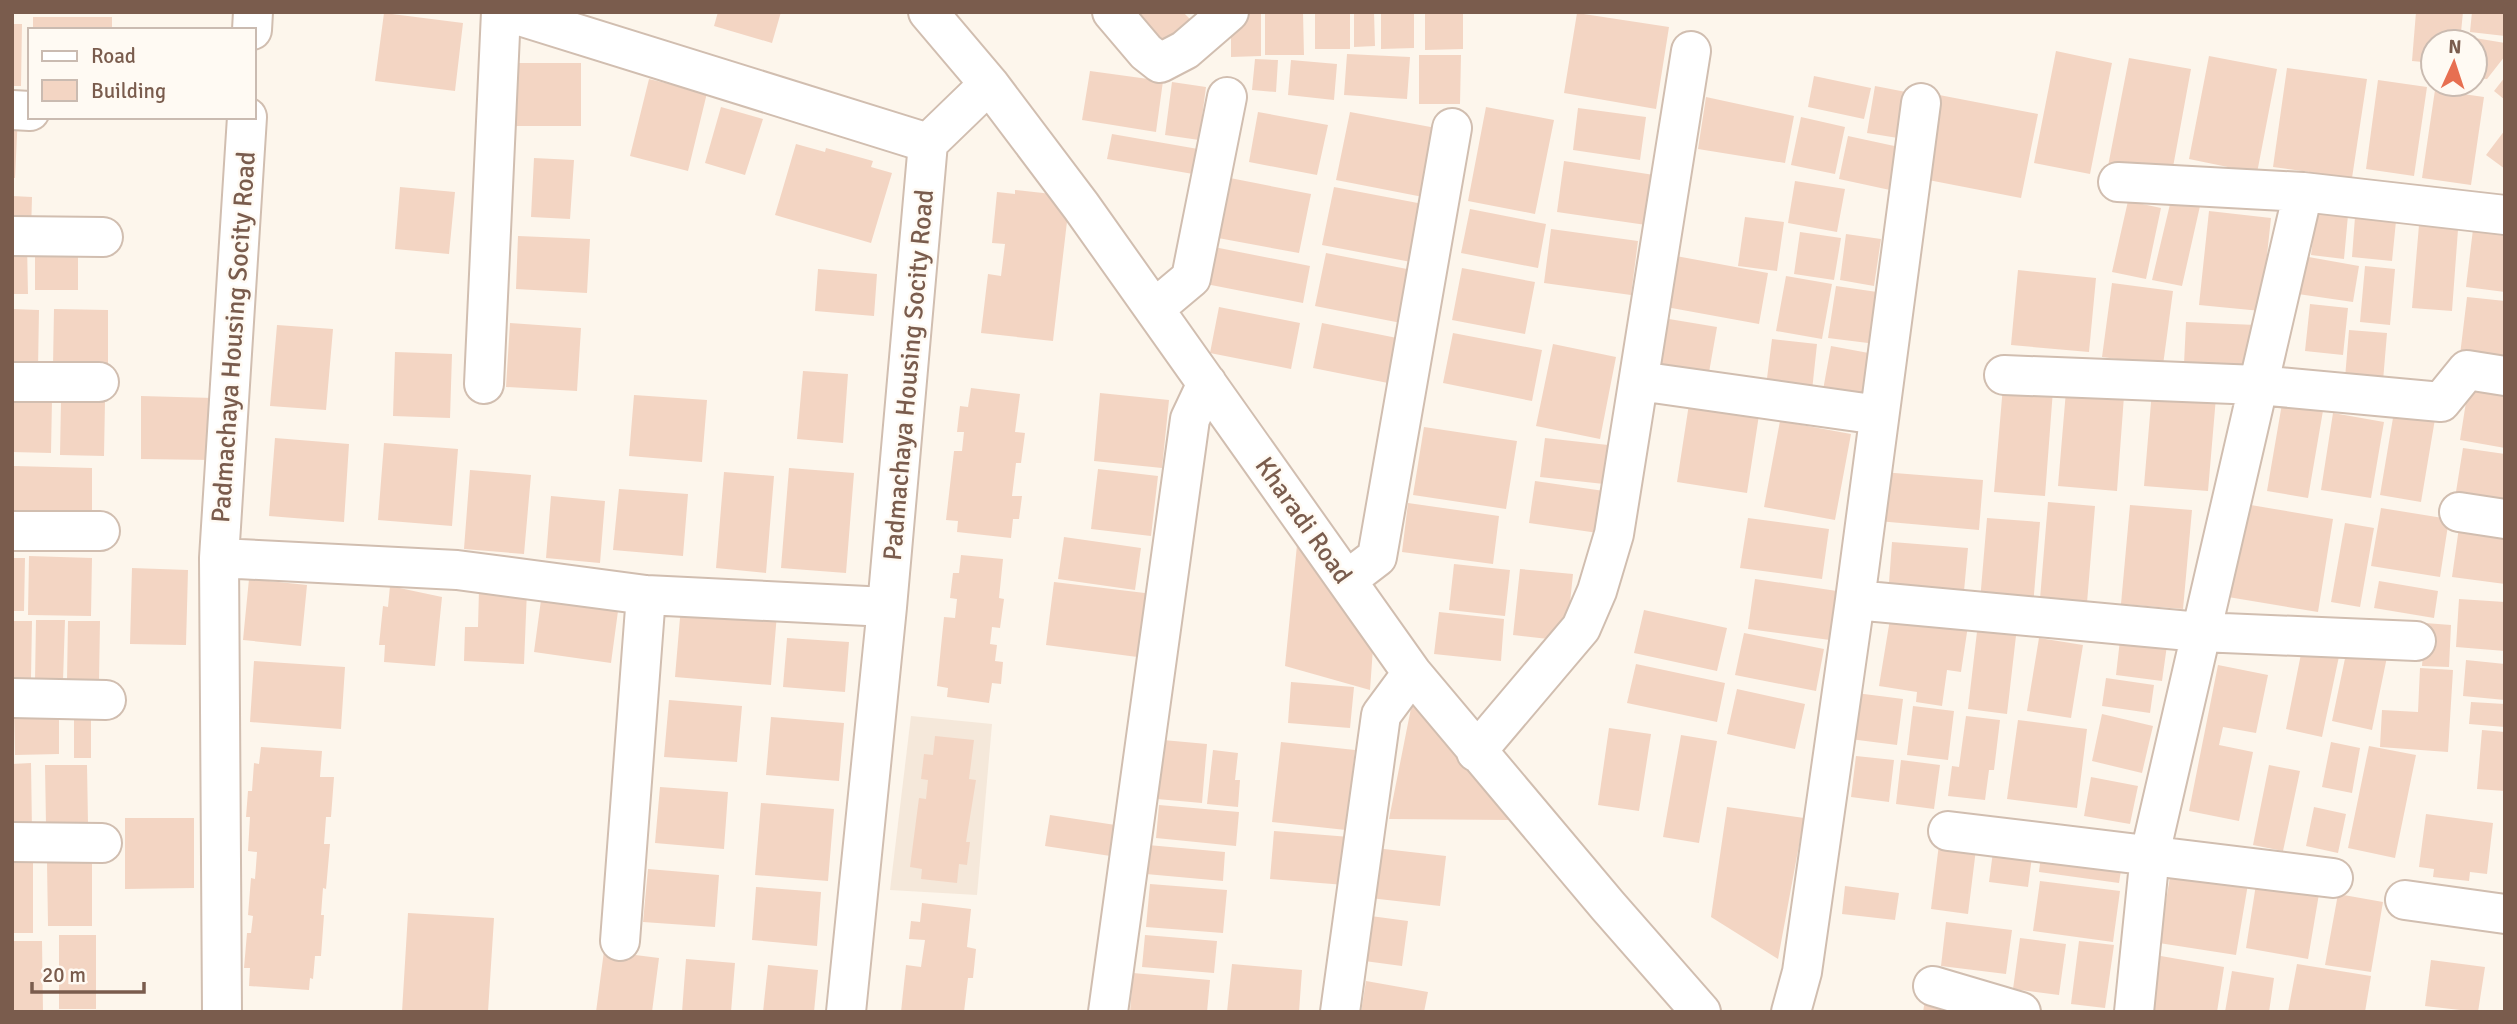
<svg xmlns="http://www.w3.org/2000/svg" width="2517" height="1024" viewBox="0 0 2517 1024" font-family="Signika,sans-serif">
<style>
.residential{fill:#f5e8da}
.building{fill:#f3d5c3}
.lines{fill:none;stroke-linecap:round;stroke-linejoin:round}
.minor-casing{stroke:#d1beb0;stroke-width:42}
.minor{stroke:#fff;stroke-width:38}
.labels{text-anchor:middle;stroke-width:5;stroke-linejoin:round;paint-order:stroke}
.street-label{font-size:26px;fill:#7a5c4d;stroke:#fffaf3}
</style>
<rect width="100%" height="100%" fill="#fdf6ec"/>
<path class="residential" d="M911,716L992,724L977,895L890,890Z"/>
<path class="building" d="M718,12H781L772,43L714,26Z
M1114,12H1183L1194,23L1157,57Z
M1231,12H1261V56L1231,57Z
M1265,12H1303L1304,55H1265Z
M1315,12H1350V49H1315Z
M1354,12H1374L1375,46L1354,47Z
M1381,12H1414V48L1381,49Z
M1425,12H1463V49L1425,50Z
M2416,12H2463L2460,42H2433V63L2412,61Z
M2472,12H2505V36L2470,32Z
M384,13L463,23L455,91L375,81Z
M1577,13L1669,27L1656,109L1564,93Z
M33,17H112V30H33Z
M12,24H22L21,86H12Z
M2469,37L2505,43V56L2487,79L2475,78V42H2468Z
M2056,51L2112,63L2090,174L2034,163Z
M1347,54L1410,57L1407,99L1344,95Z
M1419,55H1461L1460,104H1419Z
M2209,56L2277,69L2257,173L2189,159Z
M2129,58L2191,69L2171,178L2108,166Z
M1255,59L1278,60L1276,92L1252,90Z
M1291,60L1337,64L1334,100L1288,95Z
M514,63H581V126H514Z
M2287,68L2367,79L2352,178L2273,167Z
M1090,71L1163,81L1156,132L1082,120Z
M1814,76L1871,88L1864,119L1808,107Z
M2505,77V100L2494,91Z
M649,79L707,93L688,171L630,156Z
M2378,80L2427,87L2414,176L2366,169Z
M1172,82L1206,87L1199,140L1165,135Z
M1875,86L1906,92L1898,138L1867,133Z
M2435,90L2484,97L2471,185L2422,178Z
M1934,94L2038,114L2021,198L1918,178Z
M1706,97L1794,116L1785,163L1698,149Z
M721,107L763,119L745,175L705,163Z
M1486,107L1554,120L1535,214L1468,201Z
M1578,108L1646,117L1640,160L1573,150Z
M1258,112L1328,125L1317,175L1249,162Z
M1350,112L1436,128L1423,197L1336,180Z
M12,114H18L15,178H12Z
M1801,117L1845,127L1835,174L1791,165Z
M2505,130V169L2486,155Z
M1112,134L1198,149L1193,174L1107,159Z
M1848,136L1899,147L1890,190L1839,179Z
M796,144L825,152L826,148L873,161L871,167L892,173L871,243L775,215Z
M534,158L574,160L570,219L531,217Z
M1564,161L1654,175L1646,225L1557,212Z
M1230,178L1311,194L1299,253L1218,238Z
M1795,181L1845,189L1837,232L1788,223Z
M400,187L455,192L449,254L395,249Z
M1334,187L1423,204L1411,262L1322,245Z
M1015,190L1070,196L1053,341L981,333L988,274L1001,276L1005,244L992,243L997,192L1015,194Z
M12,196L32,197L31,233L12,232Z
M2171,200L2200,206L2182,286L2152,280Z
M2128,201L2161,208L2146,279L2112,272Z
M1470,209L1546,224L1538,268L1461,253Z
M2209,211L2271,218L2261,311L2199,305Z
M2316,212L2348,215L2344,259L2311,255Z
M2420,213L2459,216L2452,311L2412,308Z
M1745,217L1784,222L1777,271L1738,266Z
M2355,217L2396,221L2392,261L2352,257Z
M2474,221L2505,225V292L2466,287Z
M1551,229L1638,241L1631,295L1544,283Z
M1800,232L1841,238L1834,280L1794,274Z
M1846,234L1881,239L1874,286L1840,280Z
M518,236L590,239L587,293L516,289Z
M27,244L28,294H12V245Z
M35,245H78V290H35Z
M1214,247L1310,266L1303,303L1206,284Z
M1326,253L1412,270L1401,323L1315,306Z
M1676,256L1768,273L1759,324L1666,307Z
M2303,256L2359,266L2353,302L2298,294Z
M2365,266L2395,269L2390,325L2360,322Z
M1462,268L1535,282L1525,334L1452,320Z
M818,269L877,274L874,316L815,311Z
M2018,270L2096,278L2089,352L2011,345Z
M1786,276L1832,284L1822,339L1776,331Z
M2112,283L2173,291L2163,365L2102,357Z
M1836,286L1884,293L1876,344L1828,338Z
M2467,297L2505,301V360L2460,355Z
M2310,304L2348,308L2343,355L2305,351Z
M1219,307L1300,323L1291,369L1210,353Z
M12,309L39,310L38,369H12Z
M54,309L108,310V367L53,366Z
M1669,319L1717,327L1708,378L1660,369Z
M2186,322L2256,325L2254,368L2184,364Z
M510,323L581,328L577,391L506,387Z
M1322,323L1397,338L1388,383L1313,368Z
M277,325L333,329L326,410L270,406Z
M2349,330L2387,333L2383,381L2345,378Z
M1453,333L1542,350L1532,401L1443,383Z
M1772,339L1817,344L1811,400L1765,394Z
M1553,344L1616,357L1600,439L1536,426Z
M1831,346L1874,354L1864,409L1821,401Z
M395,352L452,354L450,418L393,416Z
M803,371L848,374L843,443L797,439Z
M2469,383L2505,389V448L2460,440Z
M2003,386L2053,390L2045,496L1994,492Z
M971,388L1020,394L1015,432L1025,433L1021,463H1016L1012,496H1022L1019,519H1013L1011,538L957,532L958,521L946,520L954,451H962L964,432H957L960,406L968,407Z
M2066,391L2124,396L2117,491L2058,486Z
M2152,391L2216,397L2208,491L2144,486Z
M2284,392L2325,399L2308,498L2267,491Z
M1100,393L1169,400L1162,468L1094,461Z
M634,395L707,400L702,462L629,456Z
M141,396L214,398L213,460L141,459Z
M12,398L52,399L51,453L12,452Z
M61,401H105L104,456L60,455Z
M1689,404L1759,415L1747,493L1677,482Z
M2394,412L2435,419L2421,502L2380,495Z
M2333,413L2384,422L2371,498L2321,490Z
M1780,421L1851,434L1835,520L1764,507Z
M1424,427L1517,441L1506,509L1413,495Z
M275,438L349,444L344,522L269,516Z
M1545,438L1608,445L1604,484L1540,477Z
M384,443L458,449L452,526L378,520Z
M2463,448L2505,454V506L2455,498Z
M14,466L92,468V518L14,516Z
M789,468L854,473L846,573L781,568Z
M1098,469L1158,476L1151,536L1091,529Z
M470,470L531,475L524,554L464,549Z
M724,472L774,476L766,573L716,568Z
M1882,472L1983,480L1979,530L1878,521Z
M1535,481L1604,491L1598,533L1529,523Z
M619,489L688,494L683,556L613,550Z
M551,496L605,501L600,563L546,558Z
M2048,502L2095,506L2087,603L2040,599Z
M1408,503L1499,516L1493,564L1402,552Z
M2245,504L2333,519L2318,612L2228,597Z
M2130,505L2192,510L2183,609L2121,604Z
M2381,508L2449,519L2440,577L2371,566Z
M1748,518L1829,529L1822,579L1740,568Z
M1987,518L2040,522L2033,606L1980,601Z
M2460,520L2505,526V584L2452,577Z
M2345,523L2374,528L2360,607L2331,602Z
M1064,537L1141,548L1135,590L1058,579Z
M1892,542L1968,548L1963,602L1888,596Z
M1297,545L1373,648L1370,690L1285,666Z
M961,555L1003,559L999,598L1004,599L1000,628L992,627L990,644L997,645L995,661L1003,662L1001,684L992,683L989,703L947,697L948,688L937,686L944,617L955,618L957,599L950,598L953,573H959Z
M29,556L92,558L91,616L28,615Z
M12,558H25L24,611H12Z
M1454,564L1510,570L1505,616L1449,610Z
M132,568L188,570L186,645L130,644Z
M1520,569L1573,574L1566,641L1513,635Z
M249,579L307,585L301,646L243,640Z
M1755,579L1837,591L1830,640L1748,629Z
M2379,581L2438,591L2434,618L2374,608Z
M1054,582L1153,594L1145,658L1046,645Z
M390,586L442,597L435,666L384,662L385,645H379L383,606L388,607Z
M479,589L527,590L524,664L464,661L465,627H478Z
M2459,599L2505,602V651L2456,647Z
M541,600L618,611L611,663L534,652Z
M681,606L777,614L771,685L675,677Z
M1892,607L1969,619L1961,672L1947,670L1942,706L1916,702L1917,692L1879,686Z
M1644,610L1727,628L1717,671L1634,653Z
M1439,612L1504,619L1501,661L1434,654Z
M36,620H65L63,681H35Z
M12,621H32L31,678H12Z
M68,621H100L99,681L67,680Z
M1978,623L2017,627L2007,714L1968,709Z
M2425,623L2451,625L2449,667L2422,666Z
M2121,631L2168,638L2162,681L2116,675Z
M1744,633L1824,649L1816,691L1735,675Z
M787,638L849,642L845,692L783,687Z
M2039,638L2083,645L2071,718L2027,711Z
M2304,639L2341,647L2322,737L2286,729Z
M2348,644L2388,652L2372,730L2332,721Z
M2466,660L2505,664V700L2463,696Z
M254,661L345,667L341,729L250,722Z
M1636,664L1725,683L1717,722L1627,703Z
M2218,665L2268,675L2256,733L2223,727L2219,745L2253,752L2239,821L2189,811Z
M2420,668L2453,670L2448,752L2380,747L2382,710L2418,712Z
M2106,678L2154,685L2150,713L2102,706Z
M1291,682L1354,687L1350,728L1288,723Z
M1737,689L1805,704L1795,749L1727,734Z
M1856,693L1903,699L1897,745L1850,739Z
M1413,698L1511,820L1389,819Z
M669,700L742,706L737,762L664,757Z
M91,701V758H74V702Z
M2471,702L2505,704V727L2469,724Z
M1913,706L1954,711L1948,760L1907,755Z
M59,711V754L15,755L14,712Z
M2102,714L2153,726L2142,773L2092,761Z
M1966,716L2000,720L1994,770H1989L1985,800L1948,796L1952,766L1959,767Z
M771,717L844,723L839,781L766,775Z
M2018,720L2087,729L2077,808L2007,799Z
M1609,728L1651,734L1639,811L1598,805Z
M2482,730L2505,732V791L2477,789Z
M1681,735L1717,741L1699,843L1663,837Z
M935,736L974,740L969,779L976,780L966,842H970L967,865L959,864L957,883L921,879L922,869L910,867L919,798L926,799L928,780L921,779L924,754L933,755Z
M1163,740L1207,744L1202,803L1157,799Z
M1281,742L1355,750L1346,830L1272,822Z
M2331,742L2360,748L2352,793L2322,787Z
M2369,746L2416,755L2395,858L2348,848Z
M261,747L322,751L320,777H334L331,817H326L324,844H330L326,889L323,888L321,915H324L321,956H315L313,979L310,978L309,990L249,986L250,968H244L247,933H251L253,916L248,915L251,878L255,879L257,852L248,851L250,817H246L248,791H252L254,763L259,764Z
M1213,750L1238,753L1235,780H1240L1238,807L1207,804Z
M1856,756L1894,760L1889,802L1851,797Z
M1901,760L1940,765L1934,809L1896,804Z
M31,763L32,832L12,833V764Z
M45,765H87L88,824L46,825Z
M2269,765L2300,771L2283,851L2253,845Z
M2091,777L2138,786L2130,824L2084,816Z
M660,787L728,792L724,849L655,843Z
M761,803L834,809L828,881L755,875Z
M1159,805L1239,812L1236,846L1156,838Z
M1727,807L1804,818L1778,959L1711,917Z
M2314,807L2346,814L2338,853L2306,846Z
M2426,814L2493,823L2487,874L2470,872L2469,881L2433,877L2434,869L2419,867Z
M1050,815L1122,826L1117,857L1045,846Z
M125,818H194V888L125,889Z
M1274,831L1350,837L1345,885L1270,879Z
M1940,836L1977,841L1968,914L1931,909Z
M1994,844L2033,849L2028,887L1989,882Z
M1148,845L1225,852L1223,881L1146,874Z
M2042,847L2123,858L2119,883L2039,872Z
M1375,848L1446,856L1440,906L1370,898Z
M12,858H33V933H12Z
M47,862H92V926H48Z
M2172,865L2249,878L2236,955L2159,943Z
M648,869L719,875L715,927L643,922Z
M2257,878L2320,888L2308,959L2246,948Z
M2040,881L2120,891L2113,942L2033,931Z
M1150,884L1227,890L1223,933L1146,927Z
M1845,886L1899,893L1895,920L1842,914Z
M756,887L821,892L817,946L752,940Z
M2338,894L2383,902L2371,972L2325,965Z
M922,903L971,909L967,947L976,949L973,978H968L964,1012H901L906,965L921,967L925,940L909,939L911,921L920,922Z
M408,913L494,918L488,1012H402Z
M1363,915L1408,921L1402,966L1357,960Z
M1946,922L2012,930L2006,974L1941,966Z
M59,935H96V1009H59Z
M1145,935L1217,941L1214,973L1142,967Z
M2020,938L2066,944L2059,995L2013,989Z
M12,941H42L43,1012H12Z
M2079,941L2114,945L2105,1008L2071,1004Z
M604,951L659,958L652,1012H596Z
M2155,955L2224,967L2217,1012H2146Z
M686,959L735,963L731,1012H682Z
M2431,960L2485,967L2478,1012L2425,1006Z
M1232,964L1302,970L1299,1012H1227Z
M2297,964L2371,976L2365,1012H2288Z
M768,965L818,970L814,1012H763Z
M2232,971L2274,978L2269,1012H2225Z
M1133,973L1210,980L1207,1012H1130Z
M1366,981L1428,992L1424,1012H1361Z
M1926,994L1975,1012H1923Z"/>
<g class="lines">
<defs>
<path id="minor" d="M507,12L928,143
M928,12L989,84L1081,206L1412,673L1608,906L1701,1012
M1112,12L1146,52L1160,63L1185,50L1229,12
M252,30L253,12
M12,110L30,111
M2118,182L2303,192L2505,215
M12,236L103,237
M1154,309L1191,278L1227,97
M2004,375L2258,385L2441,402L2467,370L2505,376
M1639,381L1879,415
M12,382H99
M484,384L501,12
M2459,512L2505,519
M12,531H100
M219,558L457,570L646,595L887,607
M1347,580L1377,557L1452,128
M1855,600L2200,632L2416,641
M12,698L106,700
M1476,752L1581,628L1597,591L1614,534L1691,51
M1948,831L2333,878
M12,842L102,843
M2405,900L2505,914
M620,941L646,595
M1933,986L2021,1012
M222,1012L219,558L247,117
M846,1012L887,607L928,143L989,84
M1108,1012L1190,419L1207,383
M1340,1012L1381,715L1412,673
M1791,1012L1802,972L1855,600L1921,103
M2134,1012L2150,854L2303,192"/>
</defs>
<use href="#minor" class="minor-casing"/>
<use href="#minor" class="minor"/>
</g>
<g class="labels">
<g class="street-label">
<text transform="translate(233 337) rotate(-86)" y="9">Padmachaya Housing Socity Road</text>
<text transform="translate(908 375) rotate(-85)" y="9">Padmachaya Housing Socity Road</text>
<text transform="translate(1304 520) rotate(55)" y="9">Kharadi Road</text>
</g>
</g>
<rect width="2517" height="1024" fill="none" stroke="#7a5c4d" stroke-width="28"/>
<rect x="28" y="28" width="228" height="91" fill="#fffaf3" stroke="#cabbb1" stroke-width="2"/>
<rect x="42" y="51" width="35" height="10" fill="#ffffff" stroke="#cabbb1" stroke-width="2"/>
<text x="91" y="63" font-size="21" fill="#7a5c4d">Road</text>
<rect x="42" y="80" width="35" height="21" fill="#f3d5c3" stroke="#cabbb1" stroke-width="2"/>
<text x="91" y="98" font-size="21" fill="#7a5c4d">Building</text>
<g transform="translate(2454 63) rotate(3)"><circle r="33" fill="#fffaf3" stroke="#cabbb1" stroke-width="2"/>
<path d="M0-5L12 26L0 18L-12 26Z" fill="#e76f51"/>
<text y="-10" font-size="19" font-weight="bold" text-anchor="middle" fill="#7a5c4d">N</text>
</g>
<path d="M32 982v10h112v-10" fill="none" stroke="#7a5c4d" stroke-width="3.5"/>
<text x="42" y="982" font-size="21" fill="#7a5c4d" stroke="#fffaf3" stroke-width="5" paint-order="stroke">20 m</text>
</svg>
